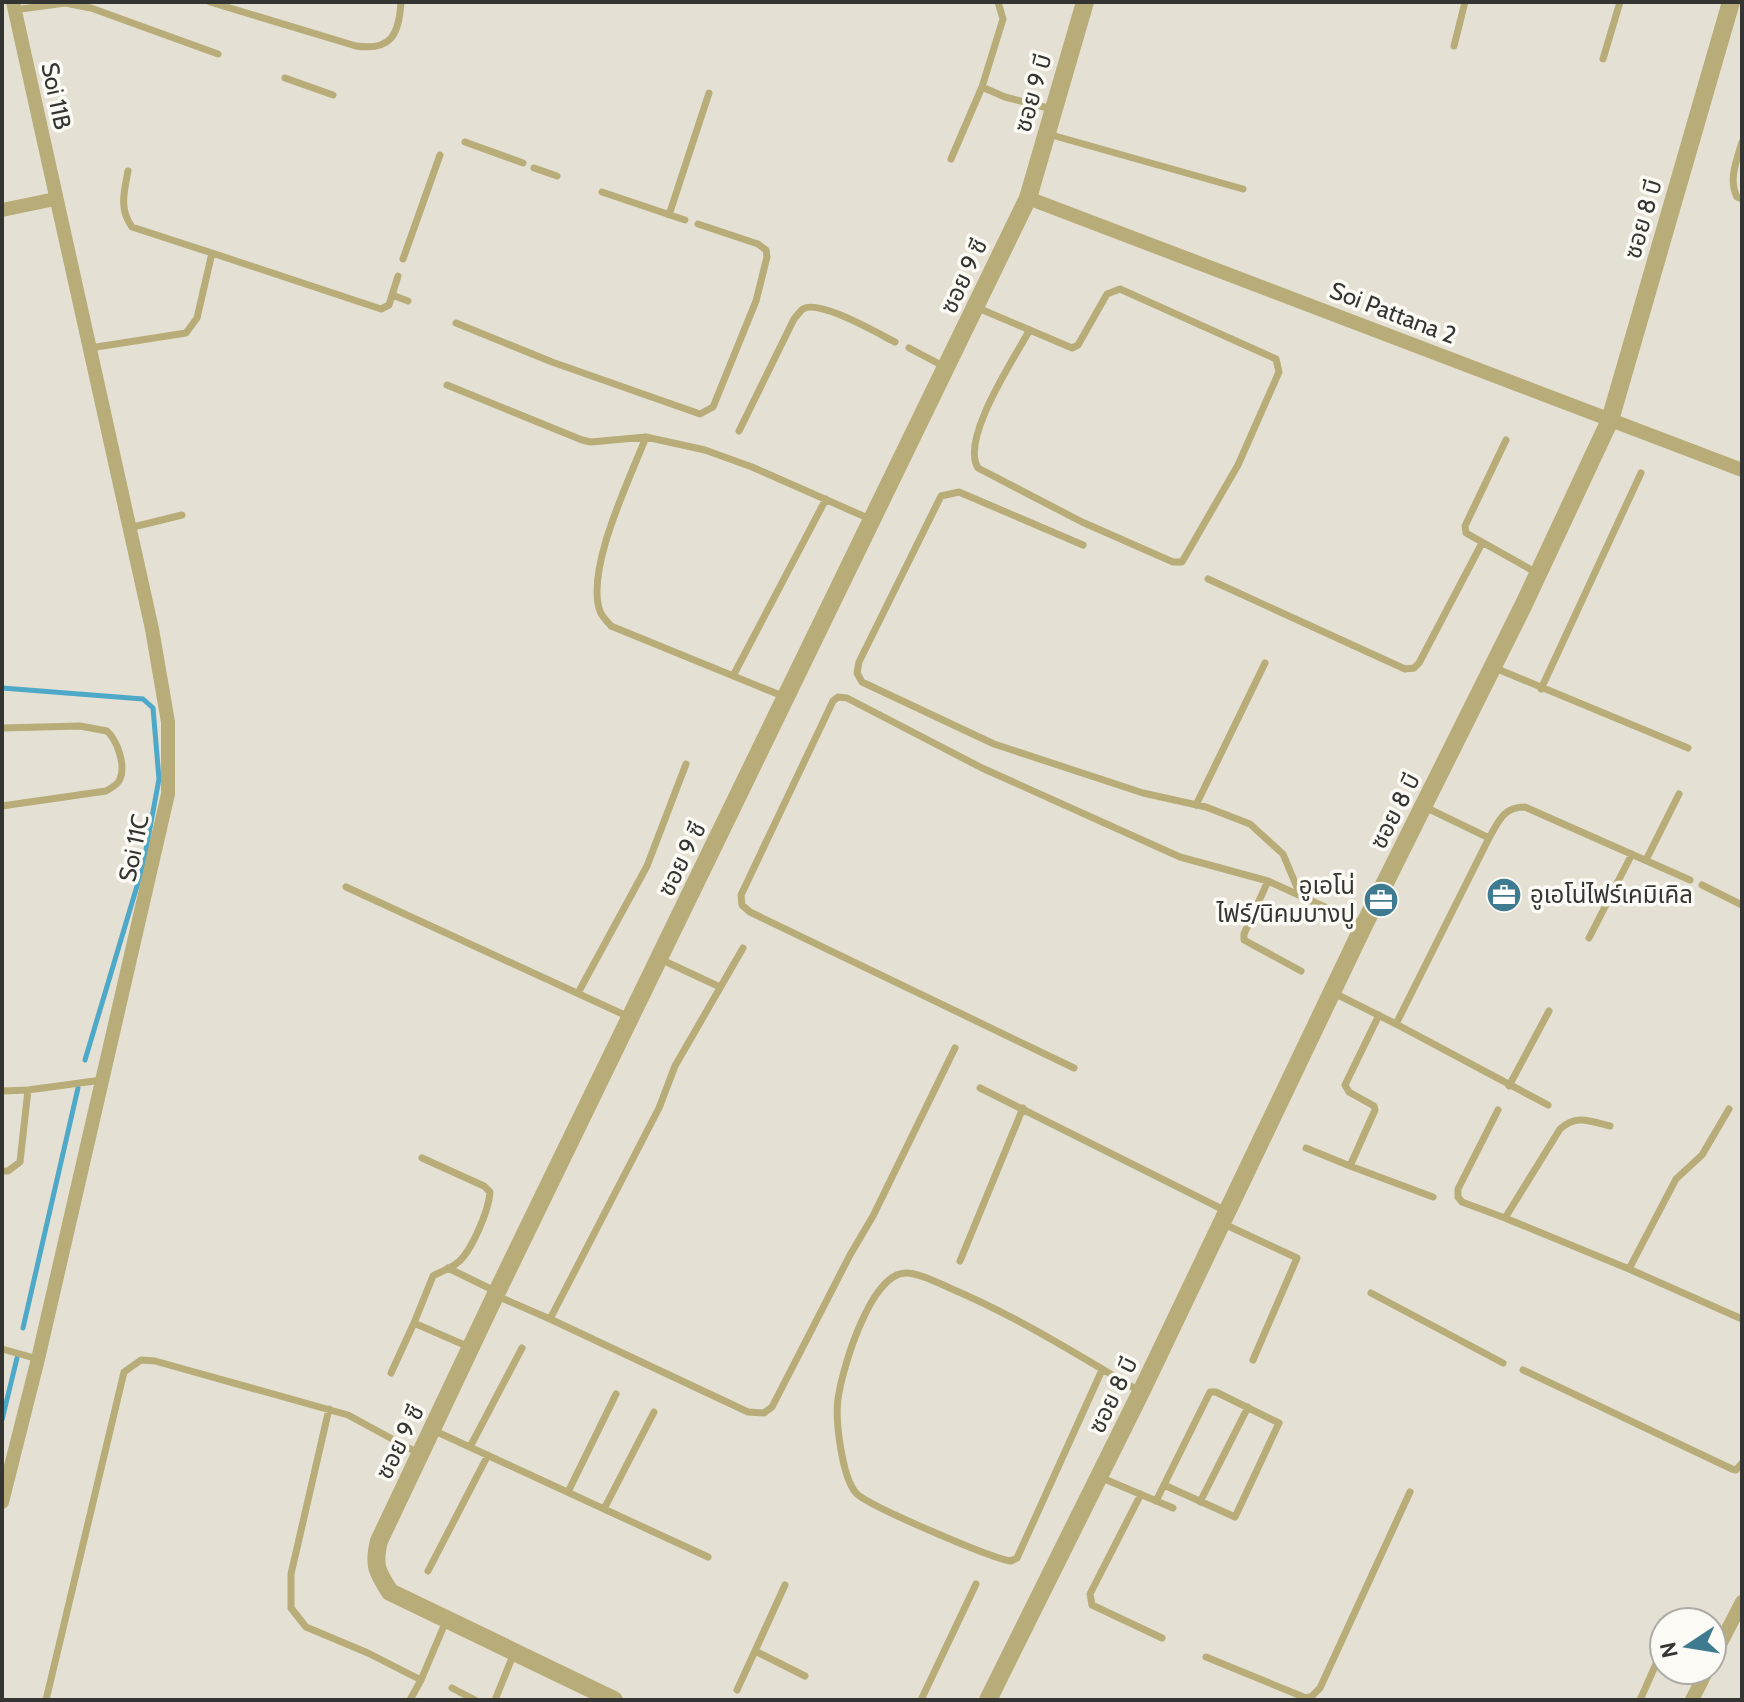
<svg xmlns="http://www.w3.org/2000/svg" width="1744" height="1702" viewBox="0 0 1744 1702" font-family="Cabin,'Noto Sans Thai',sans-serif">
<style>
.built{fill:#e4e1d4;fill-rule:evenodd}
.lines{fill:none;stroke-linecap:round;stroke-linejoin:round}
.stream{stroke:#4ea8c7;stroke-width:5}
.service{stroke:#b8ac78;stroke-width:7}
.minor{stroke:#b8ac78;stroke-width:14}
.tertiary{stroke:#b8ac78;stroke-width:18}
.labels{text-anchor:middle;stroke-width:7;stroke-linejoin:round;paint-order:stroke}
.street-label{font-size:24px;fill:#343432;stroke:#fcfaf4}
.poi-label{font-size:24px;fill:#343432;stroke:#fcfaf4;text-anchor:end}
</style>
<rect width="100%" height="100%" fill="#eeede7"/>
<path class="built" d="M2,2H1742V1700H2ZM1664,1622H1712V1670H1664Z"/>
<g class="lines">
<path class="stream" d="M2,688L143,699L153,708L159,779L143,866L85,1060
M23,1328L78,1088
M2,1420L17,1358"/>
<path class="service" d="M210,2L356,46C391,51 399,35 401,2
M998,2L1003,19L982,87L1005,97L1052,109
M14,10L65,3L91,8L218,54
M1454,46L1465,2
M1603,59L1620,2
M285,78L333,95
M1048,134L1243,189
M465,142L523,163
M1742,142C1737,160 1728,179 1737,197L1742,199
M951,159L982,87
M534,168L557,176
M602,192L685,220
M669,215L709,93
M212,253L381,309L389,305L398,276
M403,259L440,155
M392,295L408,301
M978,308L1072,348L1078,345L1107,294L1120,289L1276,359L1279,372L1238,465L1182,562H1173L1082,522L978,468C960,439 1014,359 1029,331
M456,323L552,362L700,414L713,407L756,301L767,257L766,250L758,244L698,224
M90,348L186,333L197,318L212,253L132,227C119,209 124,192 128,171
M909,348L945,367
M447,385L582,440L591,442L646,437L705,450L752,467L870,519
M739,431L794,319C795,318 801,310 803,309C819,299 877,333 895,342
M646,437C630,478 585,570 600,611C602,617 607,621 611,626L785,697
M1506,440L1465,526L1466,533L1537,573
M129,528L182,515
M1083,545L959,492L941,496L859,662L857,673L862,682L994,744L1143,793L1206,807L1250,824L1283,854L1301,897
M1208,579L1405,669L1414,668L1419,663L1482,543
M1495,668L1688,748
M733,676L826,499
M1541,689L1641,473
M2,728L80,726L107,731C117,740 126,765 120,779C118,785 111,788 106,791L2,806
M1196,805L1265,663
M1425,807L1489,838L1396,1024L1548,1105
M1489,838C1499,821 1503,807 1525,807L1690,880
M1646,860L1679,794
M1268,881L1244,934V940L1301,971
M1702,885L1742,905
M346,887L629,1017
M1589,938L1632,854
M660,959L720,987
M578,993L647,866L686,764
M1334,993L1396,1024
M1074,1068L750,912L742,905L741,895L833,701L838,697L847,698L982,768L1180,857L1268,881L1362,924
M1509,1086L1549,1011
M980,1088L1226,1211
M2,1091L28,1090
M1729,1109L1702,1155L1676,1179L1629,1269L1742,1319
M1498,1110L1458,1189V1197L1462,1202L1505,1218L1560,1129C1576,1114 1590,1121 1610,1126
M1306,1148L1350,1166L1375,1110L1374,1106L1349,1092L1345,1085L1379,1015
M1350,1166L1433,1197
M2,1171H8L20,1162L28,1090L102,1080
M1505,1218L1629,1269
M1224,1224L1297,1258L1253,1360
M960,1261L1023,1108
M448,1268L495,1291
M1371,1293L1503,1363
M497,1296L550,1319L659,1108L675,1066L743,948
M550,1319L748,1412L764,1413L772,1407L850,1255L873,1216L955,1048
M414,1323L433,1276C441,1271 450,1269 457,1263C471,1253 489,1210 490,1192L484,1186L422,1158
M2,1349L38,1359
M1102,1370L1017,1558L1011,1561C993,1559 866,1505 856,1493C842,1477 835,1420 838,1399C842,1369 871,1271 907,1273C922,1274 938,1283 952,1289C1018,1317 1078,1355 1139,1391
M1523,1370L1732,1469L1736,1470L1742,1463
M391,1373L414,1323L469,1347
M329,1409L291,1574V1608L306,1627L368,1653L421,1680L410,1700
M435,1431L708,1557
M470,1447L522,1348
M1102,1478L1173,1508
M568,1492L616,1394
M1141,1494L1090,1594L1092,1605L1162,1638
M1156,1501L1210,1392H1216L1279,1423L1235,1517L1164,1485
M1200,1502L1248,1407
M604,1509L654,1412
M428,1571L488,1455
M755,1651L785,1585
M1206,1657L1306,1698L1312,1696L1320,1688L1410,1492
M421,1680L446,1621
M452,1688L475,1700
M737,1690L755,1651L805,1676
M46,1700L124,1372L141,1360L155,1361L348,1415L418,1453
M495,1700L514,1653
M921,1700L976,1584
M1640,1700L1664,1646"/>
<path class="minor" d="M1028,198L1742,470
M2,210L55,199
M2,1502L38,1359L168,794V722L152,629L13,2
M1712,1660L1742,1602
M1692,1700L1707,1670"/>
<path class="tertiary" d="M614,1700L390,1592C377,1572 373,1565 379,1541L495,1296L1028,198L1085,2
M988,1700L1141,1392L1364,925L1524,604L1610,420L1731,2"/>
</g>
<defs>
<symbol id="office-disc" viewBox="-11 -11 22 22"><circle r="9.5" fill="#3e7b91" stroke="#fcfaf4"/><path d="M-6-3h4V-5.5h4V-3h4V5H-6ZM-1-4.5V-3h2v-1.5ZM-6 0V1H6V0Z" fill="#fff"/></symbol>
</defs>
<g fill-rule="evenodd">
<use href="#office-disc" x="1484" y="875" width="40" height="40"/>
<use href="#office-disc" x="1361" y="880" width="40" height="40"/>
</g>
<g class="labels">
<g class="street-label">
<text transform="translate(1033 93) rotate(-74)" y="8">ซอย 9 บี</text>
<text transform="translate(56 96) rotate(78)" y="8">Soi 11B</text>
<text transform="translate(1643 219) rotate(-74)" y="8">ซอย 8 บี</text>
<text transform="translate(964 276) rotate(-65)" y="8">ซอย 9 ซี</text>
<text transform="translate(1393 313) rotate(21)" y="8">Soi Pattana 2</text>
<text transform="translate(1395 811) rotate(-63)" y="8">ซอย 8 บี</text>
<text transform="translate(134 848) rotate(-78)" y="8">Soi 11C</text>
<text transform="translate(682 859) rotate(-64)" y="8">ซอย 9 ซี</text>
<text transform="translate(1113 1395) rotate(-64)" y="8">ซอย 8 บี</text>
<text transform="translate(400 1442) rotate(-64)" y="8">ซอย 9 ซี</text>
</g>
<g class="poi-label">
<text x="1355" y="894">อูเอโน่<tspan x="1355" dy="28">ไฟร์/นิคมบางปู</tspan></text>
<text x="1530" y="903" text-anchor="start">อูเอโน่ไฟร์เคมิเคิล</text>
</g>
</g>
<rect width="1744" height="1702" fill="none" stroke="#343432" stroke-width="8"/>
<g transform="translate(1688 1646) rotate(258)"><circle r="38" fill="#fcfaf4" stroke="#acaba6" stroke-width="2"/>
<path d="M0-6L14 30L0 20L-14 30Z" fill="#3e7b91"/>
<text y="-12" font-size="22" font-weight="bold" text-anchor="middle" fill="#343432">N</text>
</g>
</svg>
